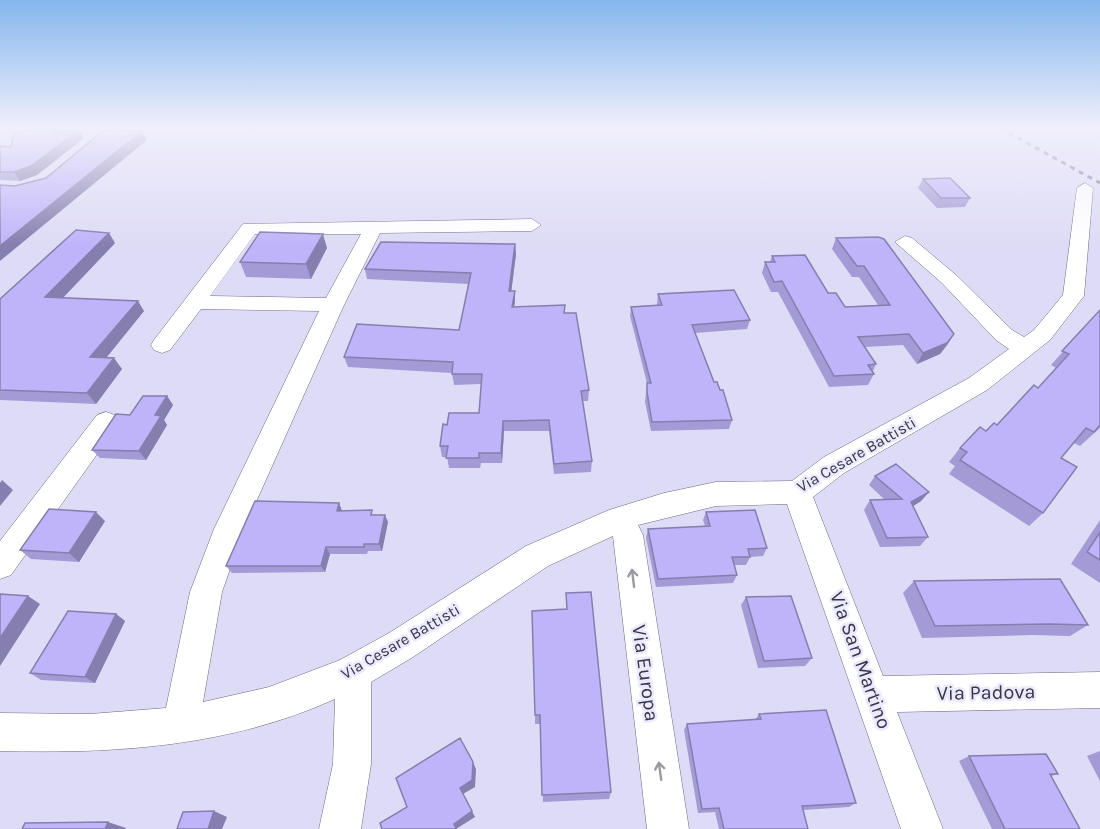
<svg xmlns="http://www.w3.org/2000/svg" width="1100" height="829" viewBox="0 0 1100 829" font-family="Karla,sans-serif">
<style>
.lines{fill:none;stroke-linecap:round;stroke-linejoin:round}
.street-casing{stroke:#6b687f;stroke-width:1}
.street{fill:#fff;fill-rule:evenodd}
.rail{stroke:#7b788a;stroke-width:3;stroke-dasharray:5 5;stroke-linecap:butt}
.wall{fill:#a49bd6}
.shaded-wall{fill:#867eae}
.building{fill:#bfb4f9;stroke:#867eae;stroke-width:1.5}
.oneway{stroke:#9c9aa0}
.labels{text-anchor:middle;stroke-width:5;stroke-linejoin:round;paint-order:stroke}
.street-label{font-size:16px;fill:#383641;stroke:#ebe9ff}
.near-street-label{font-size:20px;fill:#383641;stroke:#ebe9ff}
</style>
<rect width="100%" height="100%" fill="#dedbf6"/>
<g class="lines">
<defs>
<path id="street" d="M1085,183L1093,188L1084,296L1050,340L987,390L844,473L813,497L883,676L1100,672V708L897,712L943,829H901L787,504L716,506L638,525L643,535L689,829H647L613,536L548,566L413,657L371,682V764L361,829H319L333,764L335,699C229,747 114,754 0,751V713L90,714L166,708L190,592L214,529L319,311L201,309L170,350L162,353L154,350L151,345L154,340L243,224L532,219L541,225L532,231L380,233L344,305L244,529L222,592L203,702L269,687L340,660L389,633L526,546L609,510L664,493L716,482L792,481L824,457L969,378L1009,349L996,340L942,283L895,242L905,236L912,238L956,275L1012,330L1024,337L1034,330L1063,295L1077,188ZM255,234H361L326,298L210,296Z
M106,412L115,415L119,422L115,429L11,575L0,579V541L97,415Z"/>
</defs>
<use href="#street" class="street-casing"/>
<use href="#street" class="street"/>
<path class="rail" d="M1000,128L1100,183"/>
</g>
<path class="wall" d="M45,128H57L59,132L84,138L37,175L20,181L0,180V146L11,147Z
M923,179L970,198L965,207L937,208L918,188Z
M836,238L954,334L947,345L940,354L917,364L903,345L865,347L876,364L873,371L874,374L868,385L829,387L778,292H771L762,273L765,262H770L772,256L828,293L845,307L878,305L859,277H852L832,249Z
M115,243L63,298L144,311L106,358L122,369L96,404L0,400V299Z
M515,244L516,254L511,291H515V302L514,307L564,313L589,390L588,401H583L592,461L591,472L554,474L549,431H504L502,463H481L480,468H449L447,457H442L440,446L447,425L479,413L481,384L454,385L452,373L348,367L344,357L459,330L469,284L367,279L365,269Z
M327,248L311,279L246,277L240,262Z
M658,294L750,320L747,329L695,333L714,382L720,390L732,420L729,429L651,431L645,402L647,383L630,316L631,307L657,305Z
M1100,310V428L1080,446L1074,443L1061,458L1043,513L1029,526L949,474L955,466L949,462L960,448L997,425L1038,388L1056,368L1051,365Z
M167,396L173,405L164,420L167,425L146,460L100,458L92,450L130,415Z
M875,476L929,492L921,501L913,506L928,537L920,546L880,547L864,510L870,500H885L869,485Z
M339,503L342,511L374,515L388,522L382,551H368L367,554H330L325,572L232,573L226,566Z
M706,512L767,548L763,556L750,557L746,565H734L737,575L733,583L656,587L646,538L648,529L705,526L703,520Z
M1100,520V583L1071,564Z
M105,521L79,562L31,559L20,550Z
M914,581L1088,625L1070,636L1033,635L922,638L903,593Z
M566,593L611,792L609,799L543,802L540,724H535V715L566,609Z
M746,597L812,658L805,666L758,668L741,605Z
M116,614L125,621L95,683L41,680L30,673Z
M759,714L856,803L849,807L803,810L808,829H719L715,812L698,813L684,730L687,724L755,720Z
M1100,751V781L1087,756Z
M969,756L1058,774L1051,776L1080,829H992L959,761Z"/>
<path class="shaded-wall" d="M55,128H57L61,135L53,133Z
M80,129L84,138L37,175L20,181L14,172Z
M142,131L147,140L0,261V246Z
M109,233L115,243L53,308L45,297Z
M323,234L327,248L311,279L306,264Z
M515,244L516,254L510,302L509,291Z
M515,291V302L512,317V307Z
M138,301L144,311L98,368L90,357Z
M954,334L947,345L940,354L917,364L923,353Z
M114,358L122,369L96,404L87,393Z
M167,396L173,405L164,420L167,425L146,460L139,451L155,415Z
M503,421L504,431L502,463L501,453Z
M2,480L13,490L0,506V483Z
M929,492L921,501L904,512L911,502Z
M339,503L342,511H337Z
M96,512L105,521L79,562L69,553Z
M385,515L388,522L382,551L379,544Z
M326,547L330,554L325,572L321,566Z
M28,596L40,604L0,666V638Z
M116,614L125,621L95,683L85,677Z
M473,762L476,769L475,787L463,794L460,788Z
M214,811L227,817L222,829H208Z
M472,811L475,817L456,829L454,824Z
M108,822L126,828L125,829H105Z"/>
<path class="building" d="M45,128H55L53,133L80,129L31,166L14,172H0V146L11,147L14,133Z
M104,130L142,131L0,246V185L15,186L46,178Z
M950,178L970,198H941L923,179Z
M76,230L109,233L45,297L138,301L90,357L114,358L87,393L0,390V299Z
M260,232L323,234L306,264L240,262Z
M878,237L884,239L954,334L947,343L923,353L909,334L858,337L876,364L868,365L874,374L834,376L782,281L774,282L765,262H775L772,256L805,255L828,293H836L845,307L890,305L864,266H857L836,238Z
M381,242L515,244L509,291H515L512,307L565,305L564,313H576L589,390L581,391L592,461L554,464L549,420L503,421L501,453H479V458H446L448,446H440L443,424L447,425L449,413H479L482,374H452L453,362L344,357L357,324L459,330L471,273L365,269Z
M734,290L750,320L692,325L714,382H717L720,390H723L732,420L652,422L647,392V383H651L631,307L662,305L658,294Z
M1100,310V425L1094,432L1086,428L1061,458L1077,467L1043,513L960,460L967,452L960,448L980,427L986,431L994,423L997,425L1034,385L1038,388L1069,354L1062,351Z
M143,396H167L155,415L161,416L139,451L92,450L116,414L130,415Z
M896,464L929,492L911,502L928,537L887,538L870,500L902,499L875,476Z
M255,501L339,503L337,511L372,510L371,515H385L379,544H364V547H326L321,566H226Z
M49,509L96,512L69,553L20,550Z
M755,510L767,548L748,549L750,557H732L737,575L658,579L648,529L710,526L706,512Z
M1100,532V560L1087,552Z
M1060,579L1088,625L1050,624L935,626L914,581Z
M591,592L611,792L542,795L540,715H535L532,611L567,609L566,593Z
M0,594L28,596L0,638Z
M791,596L812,658L764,661L746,597Z
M68,611L116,614L85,677L30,673Z
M826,710L856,803L802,806L808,829H724L719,808L702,809L687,724L761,719L759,714Z
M460,738L473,762L472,780L460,788L472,811L454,824L456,829H382L380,823L407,807L396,778Z
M1046,754L1058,774H1050L1080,829H1005L969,756Z
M214,811L208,829H177L183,812Z
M108,822L105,829H22L25,823Z"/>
<defs><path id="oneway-shaft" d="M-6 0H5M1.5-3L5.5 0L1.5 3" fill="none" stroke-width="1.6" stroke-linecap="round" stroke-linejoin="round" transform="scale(1.5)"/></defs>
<g class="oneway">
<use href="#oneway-shaft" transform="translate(633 578) rotate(-97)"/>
<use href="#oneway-shaft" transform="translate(660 771) rotate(-98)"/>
</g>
<linearGradient id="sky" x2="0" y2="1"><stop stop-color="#84b6ed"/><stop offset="0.52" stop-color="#f0effb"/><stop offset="1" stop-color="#f0effb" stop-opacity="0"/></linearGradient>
<rect width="1100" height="245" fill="url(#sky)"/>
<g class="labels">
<g class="street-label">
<text transform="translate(856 454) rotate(-30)" y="6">Via Cesare Battisti</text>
<text transform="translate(400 641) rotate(-30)" y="6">Via Cesare Battisti</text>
</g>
<g class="near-street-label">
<text transform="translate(861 660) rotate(70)" y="7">Via San Martino</text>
<text transform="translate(646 673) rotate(82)" y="7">Via Europa</text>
<text transform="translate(986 692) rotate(-1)" y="7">Via Padova</text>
</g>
</g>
</svg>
